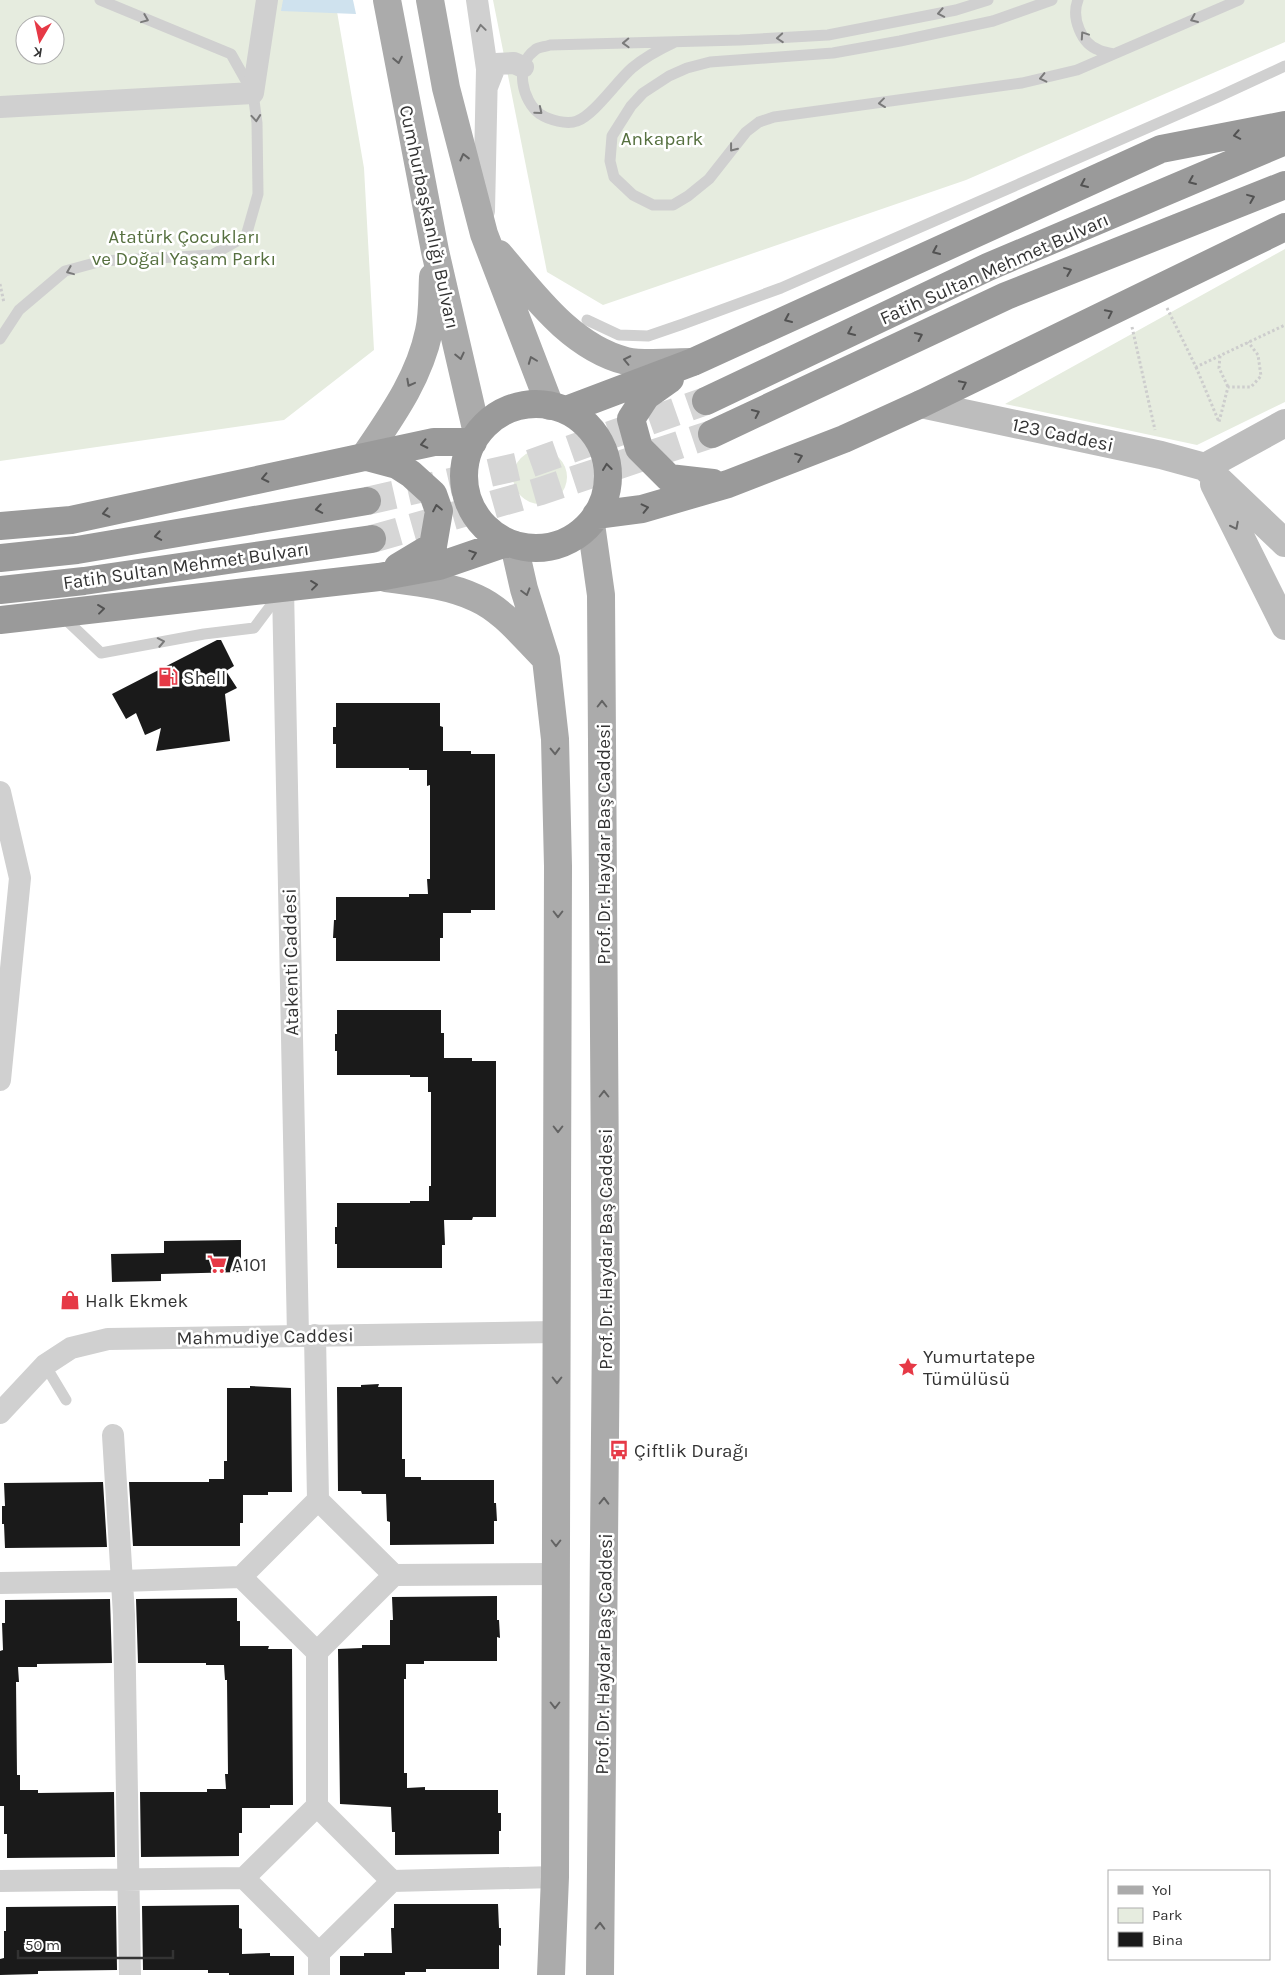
<svg xmlns="http://www.w3.org/2000/svg" width="1285" height="1975" viewBox="0 0 1285 1975" font-family="Karla,sans-serif">
<style>
.green{fill:#e6ecdf;fill-rule:evenodd}
.water{fill:#cfe2ee}
.building{fill:#1a1a1a}
.lines{fill:none;stroke-linecap:round;stroke-linejoin:round}
.highway-tunnel{stroke:#d6d6d6;stroke-width:28;stroke-dasharray:28 14;stroke-linecap:butt}
.path{stroke:#cdcdcd;stroke-width:3;stroke-dasharray:2.5 2.5;stroke-linecap:butt}
.lane{stroke:#d0d0d0;stroke-width:11}
.street{stroke:#d0d0d0;stroke-width:22}
.secondary{stroke:#bdbdbd;stroke-width:28}
.primary{stroke:#ababab;stroke-width:28}
.highway{stroke:#9a9a9a;stroke-width:28}
.oneway{stroke:#7a7a7a}
.oneway2{stroke:#636363}
.oneway3{stroke:#525252}
.oneway4{stroke:#6a6a6a}
.labels{text-anchor:middle;stroke-width:5;stroke-linejoin:round;paint-order:stroke}
.park-label{font-size:19px;fill:#56703f;stroke:#fff}
.street-label{font-size:19px;fill:#333;stroke:#fff}
.poi-label{font-size:19px;fill:#333;stroke:#fff;text-anchor:start}
</style>
<rect width="100%" height="100%" fill="#fff"/>
<path class="green" d="M0,0H335L364,168L374,350L284,420L0,461ZM25,25H55V55H25Z
M493,0H1285V42L966,180L603,305L547,272Z
M1285,249V402L1197,445L1005,404Z
M513 477a27 27 0 1 1 54 0a27 27 0 1 1-54 0Z"/>
<path class="water" d="M283,0H353L356,14L281,11Z"/>
<path class="building" d="M217,640H221L234,666L226,671L237,688L225,694L230,741L156,751L161,728L145,735L136,713L126,719L112,694Z
M336,703H440V726L443,727V751H471V754H495V910H471V913H443V938H440V961H336V938H333L334,920H336V897H409V894H428L427,879H430V785L427,786V770H409V768H336V744H333V727H336Z
M337,1010H441V1033H444V1058H472V1061H496V1217H473L472,1220H444L445,1245H442V1268H337V1244H335V1227H337V1203H410V1201H429V1186H431V1092H428V1077H410V1075H337V1051H335V1034H337Z
M241,1240V1272L161,1274V1281L112,1282L111,1254L164,1253V1241Z
M379,1384L378,1387H402V1459H405V1477H421V1480H494V1503H496L497,1521H494V1544L390,1545V1522L387,1521L386,1494H362L361,1491H338L337,1387H361V1385Z
M250,1386L291,1388L292,1492H268V1495H243V1523H240V1546H133L129,1482H209V1479H224V1461H227V1388H250Z
M103,1482L107,1547L5,1548L4,1524H2V1506H5L4,1483Z
M497,1596V1620H499L500,1638L497,1637V1661H424V1664H406V1679H404V1773H407V1788L425,1787V1790H498V1813H501V1831H499V1854L395,1855V1832H392L391,1807L340,1804L338,1649L362,1648V1645H390V1620H393L392,1597Z
M237,1598V1621H240V1646H269L268,1649H292L293,1805H270V1808H242V1833H239V1856L141,1857L140,1792H207V1789H226L225,1774H228L227,1680H225L224,1665H206V1663H138L136,1599Z
M110,1599L112,1663L37,1664V1667H18L19,1682H16L17,1775H20V1790H38V1793L114,1792L115,1857L7,1858V1834H4V1806H0V1651L3,1650L2,1623H5V1600Z
M394,1904H498L499,1928H501V1946L499,1945V1969H426V1972H405V1975H340V1956H364V1953H392L391,1928H394Z
M239,1905V1928L242,1929V1954L270,1953V1956H294V1975H229V1973H208V1970H143L142,1906Z
M116,1906L117,1970L38,1971V1974L0,1975V1959L4,1958V1931H6V1907Z"/>
<g class="lines">
<path class="highway-tunnel" d="M367,501L529,464L706,401
M372,539L541,491L712,434"/>
<path class="path" d="M0,284L4,303
M1167,308L1196,367L1285,325
M1132,327L1155,430
M1220,356L1219,368L1228,387
M1196,367L1219,422L1228,387H1251L1261,376L1258,355L1248,342"/>
<path class="lane" d="M1052,0L993,21L900,41L833,53L710,62L687,68L669,76L643,93L631,106L612,136L610,161L614,177L633,195L653,205H673L688,196L709,179L746,132L759,122L774,117L1022,83L1077,70L1239,0
M1078,0C1071,17 1081,44 1099,50C1104,52 1109,53 1114,54
M675,42C660,49 645,57 632,68C617,81 594,115 577,121C567,125 549,120 540,114C522,101 514,65 535,50C538,47 545,47 550,45L740,40L828,35L956,10L988,0
M587,320L619,335L648,336L683,324L781,288L1218,97L1285,66
M0,339L19,310L65,271L102,261L212,255L246,236L258,194L257,123L253,93L231,54L100,0
M61,615L101,653L204,634L254,628L281,592
M45,1365L66,1400"/>
<path class="street" d="M477,0L487,69L484,211
M487,87L496,64L514,63L523,67
M0,107L253,93L267,0
M283,588L298,1336
M0,792L20,878L0,1080
M315,1335L318,1500L394,1575L317,1652V1806L392,1881
M0,1413L45,1365L71,1348L108,1339L557,1332
M113,1435L124,1615L130,1975
M394,1575L556,1574
M0,1583L122,1581L241,1577
M317,1652L241,1577L318,1500
M244,1878L317,1806
M0,1881L244,1878L319,1953
M319,1975V1953L392,1881L555,1877"/>
<path class="secondary" d="M921,404L1161,455L1205,467L1285,543
M1205,467L1285,423
M1214,484L1285,626"/>
<path class="primary" d="M387,0L435,251L477,433
M430,0L446,88L484,234L550,406
M499,254C534,295 571,347 626,361C643,365 674,362 692,362
M364,457C391,417 419,379 429,331C433,314 432,295 433,277
M591,524L601,595L606,1327L600,1975
M514,545L524,589L546,659L555,739L558,866L555,1877L551,1975
M386,578C416,582 448,585 476,598C503,610 523,636 543,656"/>
<path class="highway" d="M670,379L646,396L631,419L639,448L669,478L713,483
M706,401L988,267L1285,141
M464 476a72 72 0 1 1 144 0a72 72 0 1 1-144 0Z
M566,410L693,362L1161,149L1285,125
M712,434L1006,296L1285,185
M367,457L397,465L411,474L433,494L439,511L433,546L398,567
M596,515L642,509L728,484L844,439L921,404L1285,227
M0,526L71,520L434,442H473
M0,558L77,550L367,501
M0,590L84,581L372,539
M0,620L379,577L439,566L506,543"/>
</g>
<defs><path id="oneway-chevron" d="M-2-3.5L2.5 0L-2 3.5" fill="none" stroke-width="1.6" stroke-linecap="round" stroke-linejoin="round" transform="scale(1.25)"/></defs>
<g class="oneway">
<use href="#oneway-chevron" transform="translate(941 13) rotate(169)"/>
<use href="#oneway-chevron" transform="translate(145 19) rotate(22)"/>
<use href="#oneway-chevron" transform="translate(1194 19) rotate(157)"/>
<use href="#oneway-chevron" transform="translate(481 28) rotate(-98)"/>
<use href="#oneway-chevron" transform="translate(1084 35) rotate(-124)"/>
<use href="#oneway-chevron" transform="translate(780 38) rotate(176)"/>
<use href="#oneway-chevron" transform="translate(626 43) rotate(178)"/>
<use href="#oneway-chevron" transform="translate(1043 78) rotate(167)"/>
<use href="#oneway-chevron" transform="translate(882 103) rotate(173)"/>
<use href="#oneway-chevron" transform="translate(539 111) rotate(40)"/>
<use href="#oneway-chevron" transform="translate(256 118) rotate(85)"/>
<use href="#oneway-chevron" transform="translate(733 148) rotate(128)"/>
<use href="#oneway-chevron" transform="translate(70 271) rotate(158)"/>
<use href="#oneway-chevron" transform="translate(161 642) rotate(-11)"/>
</g>
<g class="oneway2">
<use href="#oneway-chevron" transform="translate(398 60) rotate(79)"/>
<use href="#oneway-chevron" transform="translate(464 157) rotate(-104)"/>
<use href="#oneway-chevron" transform="translate(460 356) rotate(77)"/>
<use href="#oneway-chevron" transform="translate(532 360) rotate(-111)"/>
<use href="#oneway-chevron" transform="translate(627 360) rotate(-168)"/>
<use href="#oneway-chevron" transform="translate(410 383) rotate(118)"/>
<use href="#oneway-chevron" transform="translate(526 592) rotate(74)"/>
<use href="#oneway-chevron" transform="translate(602 704) rotate(-90)"/>
<use href="#oneway-chevron" transform="translate(555 751) rotate(88)"/>
<use href="#oneway-chevron" transform="translate(558 914) rotate(90)"/>
<use href="#oneway-chevron" transform="translate(604 1094) rotate(-90)"/>
<use href="#oneway-chevron" transform="translate(558 1129) rotate(90)"/>
<use href="#oneway-chevron" transform="translate(557 1380) rotate(90)"/>
<use href="#oneway-chevron" transform="translate(604 1501) rotate(-89)"/>
<use href="#oneway-chevron" transform="translate(556 1543) rotate(90)"/>
<use href="#oneway-chevron" transform="translate(555 1705) rotate(90)"/>
<use href="#oneway-chevron" transform="translate(600 1926) rotate(-89)"/>
</g>
<g class="oneway3">
<use href="#oneway-chevron" transform="translate(1237 135) rotate(169)"/>
<use href="#oneway-chevron" transform="translate(1192 181) rotate(157)"/>
<use href="#oneway-chevron" transform="translate(1084 184) rotate(156)"/>
<use href="#oneway-chevron" transform="translate(1251 198) rotate(-22)"/>
<use href="#oneway-chevron" transform="translate(936 251) rotate(156)"/>
<use href="#oneway-chevron" transform="translate(1068 271) rotate(-22)"/>
<use href="#oneway-chevron" transform="translate(1109 313) rotate(-26)"/>
<use href="#oneway-chevron" transform="translate(788 319) rotate(156)"/>
<use href="#oneway-chevron" transform="translate(851 332) rotate(155)"/>
<use href="#oneway-chevron" transform="translate(919 336) rotate(-25)"/>
<use href="#oneway-chevron" transform="translate(963 384) rotate(-26)"/>
<use href="#oneway-chevron" transform="translate(756 413) rotate(-25)"/>
<use href="#oneway-chevron" transform="translate(424 444) rotate(168)"/>
<use href="#oneway-chevron" transform="translate(799 457) rotate(-21)"/>
<use href="#oneway-chevron" transform="translate(607 467) rotate(-97)"/>
<use href="#oneway-chevron" transform="translate(265 478) rotate(168)"/>
<use href="#oneway-chevron" transform="translate(437 508) rotate(-101)"/>
<use href="#oneway-chevron" transform="translate(645 508) rotate(-13)"/>
<use href="#oneway-chevron" transform="translate(319 509) rotate(170)"/>
<use href="#oneway-chevron" transform="translate(106 513) rotate(168)"/>
<use href="#oneway-chevron" transform="translate(158 536) rotate(170)"/>
<use href="#oneway-chevron" transform="translate(473 554) rotate(-19)"/>
<use href="#oneway-chevron" transform="translate(314 585) rotate(-7)"/>
<use href="#oneway-chevron" transform="translate(101 609) rotate(-7)"/>
</g>
<use class="oneway4" href="#oneway-chevron" transform="translate(1235 526) rotate(63)"/>
<defs>
<symbol id="fuel-bare" viewBox="-9 -9 18 18"><path d="M-5.5-6h7V0h2V4h1.3V-2.5L3-4.5l.8-.8L6-3V5H2.5V1h-1V6h-7ZM-4.2-4.7v3.2H.2V-4.7Z" fill="#e63946" stroke="#fff" stroke-width="2.5" paint-order="stroke"/></symbol>
<symbol id="supermarket-bare" viewBox="-9 -9 18 18"><path d="M-6-5.5h2.5l.6 2H6L4.5 2H-2.5L-4.4-4H-6ZM-1.5 3.2a1.3 1.3 0 1 0 .1 0ZM3 3.2a1.3 1.3 0 1 0 .1 0Z" fill="#e63946" stroke="#fff" stroke-width="2.5" paint-order="stroke"/></symbol>
<symbol id="shop-bare" viewBox="-9 -9 18 18"><path d="M-5-2.5h2.3a2.7 3.5 0 0 1 5.4 0H5L5.5 6h-11ZM-1.5-2.5h3a1.5 2.3 0 0 0-3 0Z" fill="#e63946" stroke="#fff" stroke-width="2.5" paint-order="stroke"/></symbol>
<symbol id="sight-bare" viewBox="-9 -9 18 18"><path d="M0-6L1.8-2.2L6-1.7L2.9 1.2L3.7 5.4L0 3.3L-3.7 5.4L-2.9 1.2L-6-1.7L-1.8-2.2Z" fill="#e63946" stroke="#fff" stroke-width="2.5" paint-order="stroke"/></symbol>
<symbol id="bus-bare" viewBox="-9 -9 18 18"><path d="M-5-6H5V4H4V6H2V4H-2V6H-4V4H-5ZM-3.5-4V0h7V-4ZM-3.5 1.2v1.5H-2V1.2ZM2 1.2v1.5H3.5V1.2Z" fill="#e63946" stroke="#fff" stroke-width="2.5" paint-order="stroke"/></symbol>
</defs>
<g fill-rule="evenodd">
<use href="#fuel-bare" x="154" y="663" width="28" height="28"/>
<use href="#supermarket-bare" x="203" y="1250" width="28" height="28"/>
<use href="#shop-bare" x="56" y="1286" width="28" height="28"/>
<use href="#sight-bare" x="894" y="1353" width="28" height="28"/>
<use href="#bus-bare" x="605" y="1436" width="28" height="28"/>
</g>
<g class="labels">
<g class="park-label">
<text x="662" y="145">Ankapark</text>
<text x="184" y="243">Atatürk Çocukları<tspan x="184" dy="22">ve Doğal Yaşam Parkı</tspan></text>
</g>
<g class="street-label">
<text transform="translate(430 217) rotate(78)" y="7">Cumhurbaşkanlığı Bulvarı</text>
<text transform="translate(994 268) rotate(-24)" y="7">Fatih Sultan Mehmet Bulvarı</text>
<text transform="translate(1063 434) rotate(12)" y="7">123 Caddesi</text>
<text transform="translate(186 565) rotate(-8)" y="7">Fatih Sultan Mehmet Bulvarı</text>
<text transform="translate(603 844) rotate(-90)" y="7">Prof. Dr. Haydar Baş Caddesi</text>
<text transform="translate(290 962) rotate(-91)" y="7">Atakenti Caddesi</text>
<text transform="translate(605 1249) rotate(-90)" y="7">Prof. Dr. Haydar Baş Caddesi</text>
<text transform="translate(265 1336) rotate(-1)" y="7">Mahmudiye Caddesi</text>
<text transform="translate(603 1654) rotate(-89)" y="7">Prof. Dr. Haydar Baş Caddesi</text>
</g>
<g class="poi-label">
<text x="183" y="684">Shell</text>
<text x="232" y="1271">A101</text>
<text x="85" y="1307">Halk Ekmek</text>
<text x="923" y="1363">Yumurtatepe<tspan x="923" dy="22">Tümülüsü</tspan></text>
<text x="634" y="1457">Çiftlik Durağı</text>
</g>
</g>
<rect x="1108" y="1870" width="162" height="90" fill="#ffffff" stroke="#adadad"/>
<rect x="1118" y="1886" width="25" height="8" fill="#ababab" stroke="#adadad"/>
<text x="1152" y="1895" font-size="15" fill="#333333">Yol</text>
<rect x="1118" y="1908" width="25" height="15" fill="#e6ecdf" stroke="#adadad"/>
<text x="1152" y="1920" font-size="15" fill="#333333">Park</text>
<rect x="1118" y="1932" width="25" height="15" fill="#1a1a1a" stroke="#adadad"/>
<text x="1152" y="1945" font-size="15" fill="#333333">Bina</text>
<g transform="translate(40 40) rotate(189)"><circle r="24" fill="#ffffff" stroke="#adadad"/>
<path d="M0-4L9 19L0 12L-9 19Z" fill="#e63946"/>
<text y="-8" font-size="14" font-weight="bold" text-anchor="middle" fill="#333333">K</text>
</g>
<path d="M18 1950v8h155v-8" fill="none" stroke="#333333" stroke-width="2.5"/>
<text x="25" y="1950" font-size="15" fill="#333333" stroke="#ffffff" stroke-width="4" paint-order="stroke">50 m</text>
</svg>
